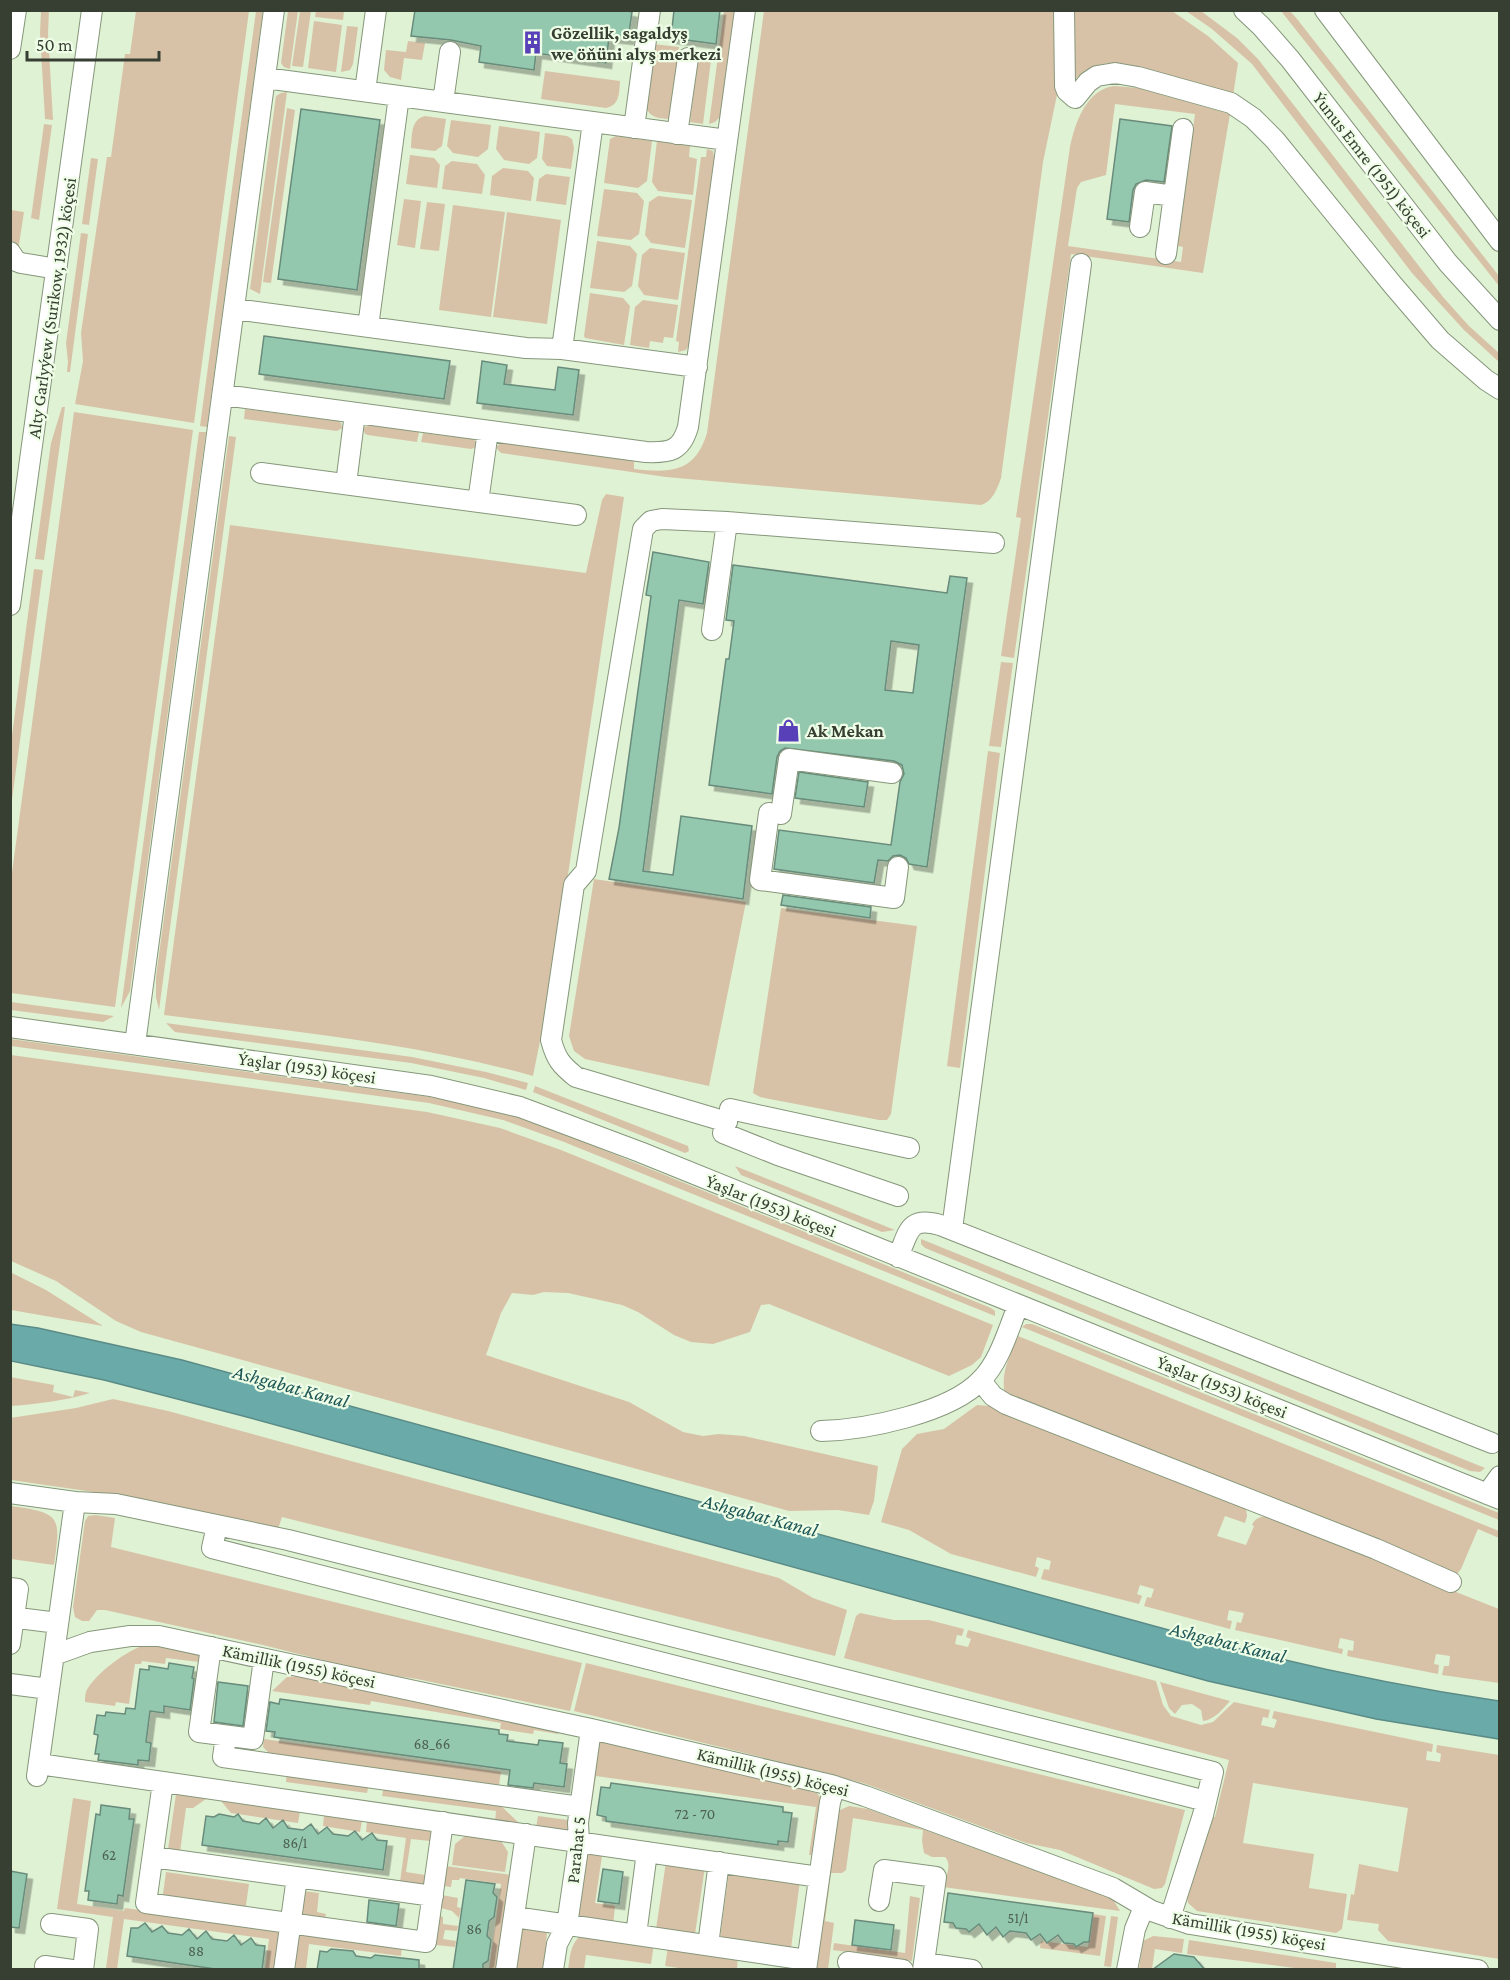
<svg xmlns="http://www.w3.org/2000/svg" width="1510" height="1980" viewBox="0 0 1510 1980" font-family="'Crimson Pro',serif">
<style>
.green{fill:#d8c2a7;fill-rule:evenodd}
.water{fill:#6aabaa;stroke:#5b8b86;stroke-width:1.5}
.building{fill:#93c8af;stroke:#698b7b;stroke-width:1.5;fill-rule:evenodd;filter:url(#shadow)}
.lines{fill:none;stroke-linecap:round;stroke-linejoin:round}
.minor-casing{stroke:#86977b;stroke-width:22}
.minor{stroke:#fff;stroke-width:20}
.labels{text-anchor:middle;stroke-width:4.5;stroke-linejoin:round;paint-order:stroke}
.number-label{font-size:15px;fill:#4e6152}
.poi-label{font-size:18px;font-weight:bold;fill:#373f33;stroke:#effee6;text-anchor:start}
.street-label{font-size:18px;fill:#373f33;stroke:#effee6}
.water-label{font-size:20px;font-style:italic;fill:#1f5757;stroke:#effee6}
</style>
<defs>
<filter id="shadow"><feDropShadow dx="5.5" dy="5.5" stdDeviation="0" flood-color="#0004"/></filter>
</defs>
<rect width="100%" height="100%" fill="#dff2d4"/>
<path class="green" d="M49,10L48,33L53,120L45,119L40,33L41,11Z
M316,10L344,11L343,20L315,17Z
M136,11H249L194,423L75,404L83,361L81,333L107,157H111L125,54H130Z
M256,11H263L207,427L200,426Z
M288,11H298L290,69L284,67L281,63Z
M300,11H311L303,67L292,66Z
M724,11H734L720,117L715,122L709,124Z
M764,11H1057L1058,90L1043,162L1001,478C997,489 993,501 981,505L666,477L501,453L497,449V446L502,443L634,461V469C670,473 695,473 707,433Z
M1072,11H1172L1208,36L1238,63L1233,96L1112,63C1094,64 1084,70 1071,83Z
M1186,11H1201L1237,38L1258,59L1443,297L1469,326L1499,353V362L1464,330L1412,273L1252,64L1212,29Z
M1281,11H1290L1297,19L1499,276V286Z
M314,21L342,25L336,72L308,68Z
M347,26L358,27L353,64L350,70L341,72Z
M408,41L425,43L422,60L404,58L401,80L390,77L384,70L386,50L406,52Z
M653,44L679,47L669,119C658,118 650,118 646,107Z
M698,58L711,60L703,124L690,122Z
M545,71L620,81C619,93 620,105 606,108L541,99Z
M1114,86L1138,88L1230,114L1203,273L1071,254L1014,658L1001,656L1021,518L1016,517L1070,147C1075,123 1086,90 1114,86ZM1115,104L1195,114L1178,246L1183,247L1181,262L1068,246L1077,188L1081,182L1106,175Z
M287,92L260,294L250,289L276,96L281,93Z
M287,108L295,110L271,283L263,282Z
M425,116L446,119L442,146L435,151L411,148C412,135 411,119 425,116Z
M451,120L491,125L488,149L478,157L453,153L447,146Z
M44,124L52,125L39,220L31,218Z
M499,126L540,132L537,158L529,164L504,160L496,149Z
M545,133L567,136L572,139L574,148L571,169L547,166L542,159Z
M616,136L652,141L647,181L638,188L604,183L610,139Z
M657,141L690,146L689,157L697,159L693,195L658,191L652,182Z
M707,149L713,151L714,157L690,343L686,350L678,352L679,342L676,341L701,157H706Z
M410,155L434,158L440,165L437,188L406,184Z
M91,158L98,159L89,225L82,224Z
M452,161L477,164L485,175L482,194L442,189L445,166Z
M503,168L528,171L534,178L531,201L490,195L492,176Z
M546,174L570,177L566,205L536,201L539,179Z
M604,189L637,193L644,201L639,234L631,240L597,236Z
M658,196L692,200L685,248L651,243L645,235L649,202Z
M404,199L421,201L415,248L397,245Z
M427,202L445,204L439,251L420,249Z
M453,205L505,212L491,317L439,310Z
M11,210L24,212L18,251L11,239Z
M507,212L561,220L547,324L493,317Z
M81,233L88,234L70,372H67L68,362L66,343Z
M597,241L630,246L637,254L632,286L624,292L590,288Z
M650,248L685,253L678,300L644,295L638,286L642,255Z
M590,293L623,298L630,306L624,345L585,338L584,336Z
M643,300L678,305L673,338L664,337L663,343L650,341L649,348L630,345L635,307Z
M62,407H65L44,560L35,559L51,443Z
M245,409L338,421L341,423L342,428L337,431L244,419Z
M74,412L193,430L115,1007L11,993V880Z
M369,425L419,432L417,442L368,435L365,434L363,428Z
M199,432H206L130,991L121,1008Z
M423,433L473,439L476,441L477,447L471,449L421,442Z
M229,436L236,437L159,1010L156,997V977Z
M606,494L624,497L546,1023L540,1041L533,1076C413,1042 287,1031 164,1015L230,525L586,573L602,500Z
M34,569L43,570L11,807V743Z
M1001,662L1013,663L1001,747L989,746Z
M988,751L1000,753L960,1068L947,1066Z
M594,879L746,902L709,1086L585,1059L574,1051L569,1036Z
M781,908L917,926L891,1114L887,1120H879L760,1097L753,1093Z
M11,1002L114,1016L103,1022L11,1010Z
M166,1023L412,1057L486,1072L528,1083L526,1090L484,1078L411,1063L175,1032Z
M11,1039L430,1097L505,1113L567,1135L991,1308L995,1311V1316L564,1142L503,1120L429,1103L11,1046Z
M11,1055L427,1112L500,1128L561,1150L993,1325L981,1357L972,1365L949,1376L769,1304L761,1305L750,1332L713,1344L691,1342L674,1335L638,1312L622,1305L568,1293L544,1292L533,1295L512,1293L501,1313L486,1355L629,1402L683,1432L703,1436L719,1434L744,1436L878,1466L874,1501L869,1515L838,1510L789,1511L141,1332L116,1321L56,1281L11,1261Z
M535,1086L688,1146L689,1151L685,1153L533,1092Z
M735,1166L895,1230L882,1232L741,1175Z
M921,1239L1485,1468L1480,1472L1470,1471L925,1248L921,1244Z
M10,1272L46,1290L103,1326L11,1310Z
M1026,1324H1032L1499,1513V1520L1022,1327Z
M1018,1336L1499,1531V1538L1478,1529L1461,1569L1457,1574L1452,1575L1005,1394C1000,1374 1010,1355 1018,1336Z
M10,1377L54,1385L53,1392L73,1397L75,1390L90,1393C64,1401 37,1404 11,1406Z
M113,1399L168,1411L779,1578L813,1598L847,1610L835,1656L282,1517L277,1532L142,1499L11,1480L10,1418L76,1408Z
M977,1405L990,1406L1246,1509L1247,1516L1245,1523L1225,1516L1217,1536L1246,1545L1254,1526L1252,1525C1255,1518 1261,1516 1269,1516L1450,1587L1456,1592L1499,1609V1683L1442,1675L1444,1666H1449L1450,1656L1436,1654L1434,1664L1439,1665L1438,1674L1347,1656L1348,1650L1353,1651L1354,1641L1340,1638L1338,1648L1343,1649L1342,1654L1235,1630L1237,1622L1241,1623L1244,1613L1229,1610L1227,1620L1232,1621L1230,1629L1144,1606L1147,1597L1151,1598L1154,1589L1140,1585L1137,1594L1142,1596L1139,1604L1041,1579L1044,1569L1049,1570L1051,1561L1037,1557L1035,1566L1039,1568L1036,1577L951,1554L909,1530L881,1522L902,1449L917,1434L944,1429Z
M11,1506C61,1513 61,1516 54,1565L11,1559Z
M95,1515L115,1518L111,1547L582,1663L570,1711L417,1679L370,1672L263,1645L105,1610H97L89,1621H82L75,1617L73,1607L85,1521L88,1516Z
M860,1613L894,1620H929L964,1629L962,1636L957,1635L955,1644L968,1647L971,1639L966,1637L968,1630L1156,1681L1163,1705L1171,1716L1201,1725L1213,1722L1234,1702L1270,1710L1268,1718L1263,1717L1261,1725L1274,1728L1277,1720L1272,1718L1274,1711L1433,1744L1432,1752L1427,1751L1426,1760L1440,1762L1441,1754L1436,1752L1437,1745L1499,1755V1959L1388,1941L1378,1930L1379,1924L1347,1920L1351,1894L1354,1895L1359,1864L1398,1872L1408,1808L1253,1783L1243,1843L1314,1854L1309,1888L1347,1894L1342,1929L1336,1933L1197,1911L1188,1903L1187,1897L1213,1817H1215L1229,1760L844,1658L856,1616Z
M145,1645H156L202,1655L199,1662L166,1658L165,1664L142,1661L141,1664H135L129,1704L116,1702L115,1706L85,1702C85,1697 85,1692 88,1688C99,1671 126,1651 145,1645Z
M586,1663L1185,1810L1165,1884L1162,1888L1154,1889L1060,1850L1026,1843L866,1784L830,1774L574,1711Z
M298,1676L559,1729L558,1734L534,1730L533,1734L500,1729L501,1723L371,1701L370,1705L272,1691L287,1677Z
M1160,1682L1230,1701C1223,1709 1214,1720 1203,1721L1201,1710L1192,1704L1182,1705L1175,1714L1169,1708Z
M264,1739L501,1772L499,1785L269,1753L263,1747Z
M605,1741L618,1742L817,1793L821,1799L813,1855H809L816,1807L596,1776L588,1828L582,1827L597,1744Z
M287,1772L369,1784L367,1793L286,1782Z
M384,1786L499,1804L519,1823L518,1826L495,1822L496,1811L382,1796Z
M176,1794L206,1799L193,1808H186L180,1852L167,1856Z
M73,1798L91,1801L77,1904L124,1911L125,1908L283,1930L277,1969H265L269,1939L124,1919L117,1969L106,1968L113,1917L57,1909Z
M221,1801L300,1812L298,1823L231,1813Z
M849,1806L868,1809L1110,1898L1114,1901L1120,1911L943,1887C945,1877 953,1865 945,1857H932L924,1853L922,1841L923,1830L853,1818L846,1870L842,1873H831L825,1921L834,1923L828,1969L815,1970L838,1811Z
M324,1815L362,1821L360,1832L323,1826Z
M538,1816L568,1820L567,1833L536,1828Z
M367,1821L431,1830L430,1841L411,1839L406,1872L425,1875L422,1892L399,1889L406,1838L366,1832Z
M465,1836L501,1841L508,1852L505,1872L452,1865L455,1844Z
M585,1854L602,1856L595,1903L615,1906L613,1925L581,1920L577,1915Z
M666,1862L705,1867L695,1934L656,1929Z
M446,1866L511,1875L498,1969H489L501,1884L460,1878L459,1880H452L451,1887L444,1886Z
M729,1871L800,1881L791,1948L720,1938Z
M166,1872L249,1884L245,1912L162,1901Z
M303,1891L319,1893L317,1912L326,1914L324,1923L299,1920Z
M442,1895L458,1898L457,1907L461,1908L459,1918L452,1911L441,1908Z
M910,1896L920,1898L912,1961L833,1950L834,1943L905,1953Z
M1093,1914L1106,1916L1100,1956L1040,1948L1041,1941L1088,1947Z
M440,1916L443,1917V1924L458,1926L457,1931L445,1930L443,1939L456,1941L455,1947L436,1945Z
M1111,1916L1118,1917L1111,1967L1104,1966Z
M527,1924L547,1932L544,1969L515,1970L520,1934Z
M304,1932L402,1946L401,1956L309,1944L306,1969L292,1970L296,1939Z
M580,1936L654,1944L651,1964L586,1955L584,1969L568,1970C570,1957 570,1945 580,1936Z
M1153,1936L1184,1939L1182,1953L1155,1949L1152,1969H1139L1143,1941Z
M1189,1940L1336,1963V1969H1302L1187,1954Z
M668,1947L738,1956L737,1969L692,1970L665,1966Z"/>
<path class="water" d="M10,1324L38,1328L182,1360L1220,1644C1313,1668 1405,1687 1499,1701V1739L1376,1719L1208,1681L243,1416L104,1380L11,1361Z"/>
<path class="building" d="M415,10H623L632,12L628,39L609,37L606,63L536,53L534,70L479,62L481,46L451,40L411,36Z
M674,10H720L716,44L671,38Z
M301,109L380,120L357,290L278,279Z
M1120,119L1172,126L1164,182L1146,180L1136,184L1133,190L1129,222L1107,219Z
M264,336L450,361L444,399L259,374Z
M482,361L507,365L504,384L555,390L558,367L579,370L573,415L477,403Z
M653,552L709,562L703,604L679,600L643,871L673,875L681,816L752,826L743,899L609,879L619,828L651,596L646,595Z
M733,565L947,593L950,576L967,578L927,867L909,864L906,858L900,855L893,856L888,861L878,860L874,883L774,869L779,830L891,845L900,782L904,774L902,765L894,761L785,748L780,751L777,757L772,794L709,785L726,659H729L734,621L726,620ZM891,641L919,645L913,693L885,690Z
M799,772L868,782L864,807L795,798Z
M783,895L871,907L870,918L781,905Z
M169,1663L194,1667L192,1678L194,1679L190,1710L164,1706V1713L150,1711L146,1742L151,1743L149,1761L138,1760V1765L98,1760L99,1754H95L98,1735L94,1734L97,1715L105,1716L106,1712L125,1714L126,1708L135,1709L140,1669L149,1670V1666L168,1669Z
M218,1682L248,1686L243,1726L214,1722Z
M280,1699L499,1730V1734L508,1735L507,1741L538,1745L539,1740L563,1743L560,1763L567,1764L564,1787L534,1783L533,1788L508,1785L510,1770L274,1737L275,1732L266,1731L270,1702L279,1704Z
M611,1783L783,1807V1812L792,1813L788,1842L778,1841V1845L606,1821V1817L597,1815L601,1787L610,1788Z
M101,1805L130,1809L129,1819H134L123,1896L118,1895L117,1904L88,1900L89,1891H85L96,1814L100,1815Z
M219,1814L234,1817L238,1814L243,1821L259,1824L266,1818L273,1828L283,1820L288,1828L303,1830L311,1824L318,1834L327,1827L333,1834L348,1836L355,1831L362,1840L372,1833L377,1840L387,1841L383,1870L202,1845L206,1816L214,1817Z
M603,1869L623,1872L619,1904L598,1901Z
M10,1871L27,1874L19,1928L10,1927Z
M466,1880L495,1884L493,1893L497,1897L494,1917L489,1921L487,1936L491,1940L488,1961L483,1964V1970H453Z
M948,1893L1093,1913L1089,1942H1084L1076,1947L1074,1944L1064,1943L1058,1935L1047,1943L1040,1934L1031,1940L1026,1933L1010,1931L1003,1937L996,1927L987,1935L979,1924L969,1932L966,1929L956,1928L953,1923L944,1922Z
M369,1900L399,1904L396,1926L367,1922Z
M855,1920L894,1925L891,1950L852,1945Z
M145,1923L152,1932L162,1926L168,1933L182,1935L189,1929L197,1939L206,1931L212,1939L227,1941L234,1935L241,1945L251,1938L256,1945L265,1946L262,1970H222L127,1956L131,1928H138Z
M331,1949L353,1951L356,1956L371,1958L375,1955L419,1960V1970H317L320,1951L327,1952Z
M1174,1954L1194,1957L1205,1970H1152Z"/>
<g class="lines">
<defs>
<path id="minor" d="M1064,10L1065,86L1067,91L1075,98L1088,82L1097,76L1115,73L1138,77L1231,103L1253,118L1275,140L1392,284L1440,340L1486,380L1500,389
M1244,10L1261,26L1290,59L1448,263L1500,320
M1325,10L1500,241
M10,49L16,10
M265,78L727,140
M365,91L376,10
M443,102L450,52
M634,128L650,10
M677,134L688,58
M1140,227L1145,192L1174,196
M10,252L16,261L21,263L57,269
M1166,254L1183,129
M234,309L526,348L562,349L697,367
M368,327L399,96
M562,349L593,122
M224,395L646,452C670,453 681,451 688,427L745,10
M261,473L576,515
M346,484L355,413
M478,502L488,431
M10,605L92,10
M712,630L727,522
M769,813L760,880L894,898L898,867
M781,814L789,759L892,773
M10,1027L431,1086L520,1107L640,1152L1500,1499
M135,1044L274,10
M730,1109L909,1148
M727,1122L576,1077C561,1065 556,1059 551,1040L574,885L586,871L643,529L651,521L662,519L727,522L994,543
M723,1133L778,1155L898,1196
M952,1229L1081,264
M898,1257C909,1232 908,1216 940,1225L1492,1443
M981,1381L993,1396L1006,1404L1376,1549L1451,1582
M821,1431C865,1430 950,1413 981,1380C1000,1361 1008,1330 1018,1306
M10,1493L75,1502L116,1504L288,1540L1213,1772L1203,1815L1170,1918
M1487,1494L1500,1476
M217,1526L212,1548L1206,1801
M10,1588L18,1589L10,1644
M10,1617L58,1623
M211,1647L199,1732L253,1739L264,1659
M54,1655L90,1642L130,1636H159L591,1729L831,1785L865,1796L1113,1888L1152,1911L1190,1924L1478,1970
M10,1684L49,1689
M226,1736L223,1757L580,1807
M39,1764L819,1877
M37,1776L75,1502
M163,1782L146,1903L426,1942L443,1822
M153,1857L433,1896
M879,1901L884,1870L936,1877L923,1970
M514,1917L807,1960
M51,1924L88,1929L83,1970
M636,1935L647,1852
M708,1945L719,1862
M848,1962L903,1970
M924,1963L972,1970
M45,1966L72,1970
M284,1970L297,1877
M506,1970L526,1834
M553,1970L557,1944L567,1925L579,1842L578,1823L591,1729
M806,1970L830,1802L835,1786
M1127,1970L1135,1929L1144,1907"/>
</defs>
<use href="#minor" class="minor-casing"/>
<use href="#minor" class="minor"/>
</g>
<defs>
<symbol id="building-bare" viewBox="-9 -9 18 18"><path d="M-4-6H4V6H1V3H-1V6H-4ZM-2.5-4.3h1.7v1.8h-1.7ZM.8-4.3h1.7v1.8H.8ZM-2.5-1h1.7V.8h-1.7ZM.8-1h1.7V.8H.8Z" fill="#5740b8" stroke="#effee6" stroke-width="2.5" paint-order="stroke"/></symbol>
<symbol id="shop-bare" viewBox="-9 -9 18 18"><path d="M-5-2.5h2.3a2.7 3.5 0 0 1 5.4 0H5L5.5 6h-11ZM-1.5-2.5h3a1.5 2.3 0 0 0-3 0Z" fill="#5740b8" stroke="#effee6" stroke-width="2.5" paint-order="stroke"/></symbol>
</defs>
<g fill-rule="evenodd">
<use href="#building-bare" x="516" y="26" width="33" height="33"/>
<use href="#shop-bare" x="772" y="714" width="33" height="33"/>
</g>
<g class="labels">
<g class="number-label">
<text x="432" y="1749">68_66</text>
<text x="695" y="1819">72 - 70</text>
<text x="295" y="1848">86/1</text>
<text x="109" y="1860">62</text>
<text x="1018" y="1923">51/1</text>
<text x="474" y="1934">86</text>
<text x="196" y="1956">88</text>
</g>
<g class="poi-label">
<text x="551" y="39">Gözellik, sagaldyş<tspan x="551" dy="21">we öňüni alyş merkezi</tspan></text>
<text x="807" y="737">Ak Mekan</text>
</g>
<g class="street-label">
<text transform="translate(1372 165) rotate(52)" y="6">Ýunus Emre (1951) köçesi</text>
<text transform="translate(52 308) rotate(-82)" y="6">Alty Garlyýew (Surikow, 1932) köçesi</text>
<text transform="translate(307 1068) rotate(8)" y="6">Ýaşlar (1953) köçesi</text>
<text transform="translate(771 1206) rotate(22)" y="6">Ýaşlar (1953) köçesi</text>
<text transform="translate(1222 1387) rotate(22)" y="6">Ýaşlar (1953) köçesi</text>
<text transform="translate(299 1666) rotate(12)" y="6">Kämillik (1955) köçesi</text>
<text transform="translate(773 1772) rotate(14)" y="6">Kämillik (1955) köçesi</text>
<text transform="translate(576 1850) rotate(-84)" y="6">Parahat 5</text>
<text transform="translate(1249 1931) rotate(10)" y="6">Kämillik (1955) köçesi</text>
</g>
<g class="water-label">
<text transform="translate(291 1386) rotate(15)" y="7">Ashgabat Kanal</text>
<text transform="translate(760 1515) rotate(15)" y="7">Ashgabat Kanal</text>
<text transform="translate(1228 1642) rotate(14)" y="7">Ashgabat Kanal</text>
</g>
</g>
<rect width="1510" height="1980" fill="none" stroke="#373f33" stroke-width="24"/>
<path d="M27 51v9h132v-9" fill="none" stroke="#373f33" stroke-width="3"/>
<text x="36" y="51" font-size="18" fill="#373f33" stroke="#effee6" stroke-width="4.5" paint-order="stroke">50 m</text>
</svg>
